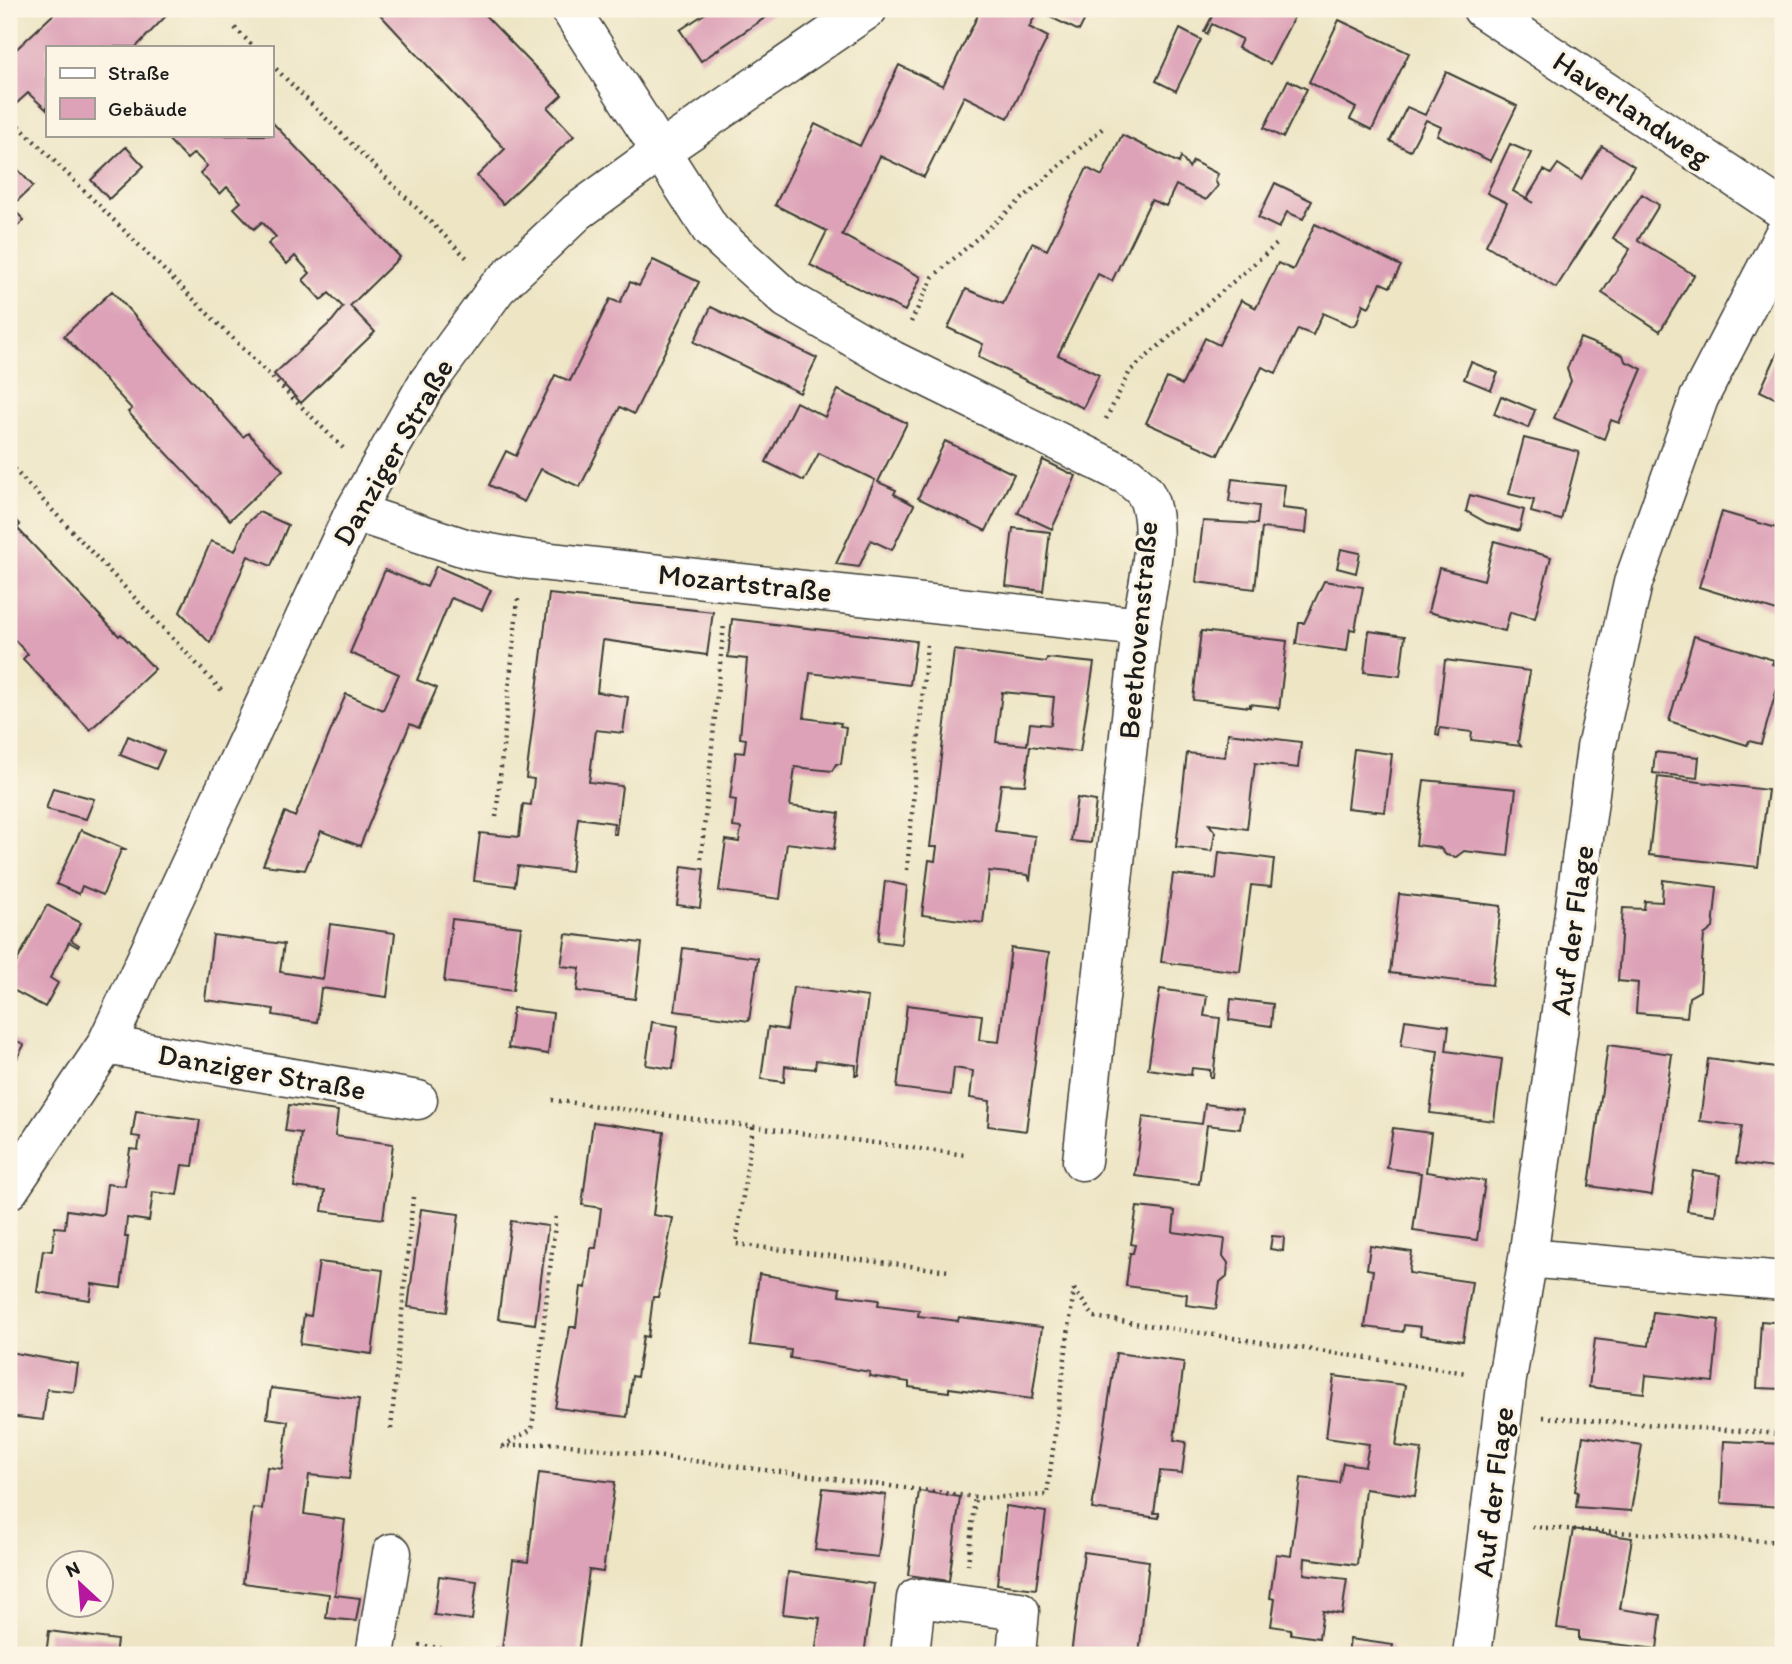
<svg xmlns="http://www.w3.org/2000/svg" width="1792" height="1664" viewBox="0 0 1792 1664" font-family="Itim,sans-serif">
<style>
.building{fill:#dda2b7;fill-rule:evenodd}
.lines{fill:none;stroke-linecap:round;stroke-linejoin:round}
.minor-casing{stroke:#3b3a35;stroke-width:41}
.path{stroke:#3b3a35;stroke-width:4.5;stroke-dasharray:2 5;stroke-linecap:butt}
.minor{stroke:#fff;stroke-width:38}
.labels{text-anchor:middle;stroke-width:6;stroke-linejoin:round;paint-order:stroke}
.street-label{font-size:30px;fill:#1c1c1c;stroke:#fcf5e5}
</style>
<rect width="100%" height="100%" fill="#fcf5e5"/>
<filter id="ink" filterUnits="userSpaceOnUse"><feTurbulence type="fractalNoise" baseFrequency=".0143" numOctaves="2"/><feDisplacementMap in="SourceGraphic" scale="14" xChannelSelector="R" yChannelSelector="G"/><feConvolveMatrix kernelMatrix="1 2 1 2 8 2 1 2 1" color-interpolation-filters="sRGB"/></filter>
<filter id="wash" filterUnits="userSpaceOnUse"><feTurbulence type="fractalNoise" baseFrequency=".00686" numOctaves="4" result="noise"/><feDisplacementMap in="SourceGraphic" scale="28" xChannelSelector="R" yChannelSelector="G"/><feGaussianBlur stdDeviation="1.57" result="paint"/><feColorMatrix in="noise" values="0 0 0 0 0 0 0 0 0 0 0 0 0 0 0 0 0 1.4 0 .05"/><feComposite in="paint" operator="in"/></filter>
<g filter="url(#wash)">
<rect width="100%" height="100%" fill="#ede5c4"/>
<g id="blocks">
<path class="building" d="M59,9H159L166,16L136,47H47V110L28,93L17,103L9,93V56Z
M375,9H479L562,95L548,108L574,136L503,204L477,176L505,149Z
M712,9H778L701,61L680,30Z
M981,9L996,12L997,9H1090L1079,31L1038,11L1029,27L1048,37L1008,118L964,96L924,177L880,156L842,235L921,277L905,311L810,265L827,231L775,205L815,124L860,146L899,65L943,86Z
M1216,9H1298L1270,64L1238,48L1242,39L1212,24L1207,34L1204,32Z
M1339,20L1409,53L1372,130L1350,119L1356,108L1309,82Z
M1180,29L1201,40L1176,91L1156,81Z
M1446,72L1517,106L1490,161L1437,135L1441,127L1426,120L1410,151L1390,141L1407,107L1425,115Z
M1288,80L1307,89L1283,138L1264,128Z
M271,121L400,257L350,306L375,332L301,403L274,374L332,321L343,307L329,293L321,300L303,280L310,273L295,256L287,264L268,244L276,237L262,222L254,229L234,208L241,202L227,187L220,194L200,173L207,166L194,153L187,159L165,136L271,135Z
M1122,135L1179,163L1181,157L1189,168L1193,161L1218,174L1215,180L1218,186L1206,200L1176,185L1166,206L1151,200L1112,281L1098,274L1058,355L1099,375L1083,408L978,357L983,344L948,328L966,289L1003,304L1032,243L1047,250L1087,168L1102,176Z
M1510,144L1531,153L1513,191L1533,203L1527,198L1544,170L1551,174L1558,164L1581,179L1602,146L1634,166L1556,288L1486,245L1507,203L1487,193Z
M126,147L144,166L109,199L91,180Z
M9,160L33,186L11,207L24,220L9,234Z
M1275,183L1312,201L1303,219L1287,212L1279,228L1258,218Z
M1642,194L1659,205L1638,240L1694,275L1660,331L1602,293L1630,249L1613,238Z
M1315,224L1401,266L1390,287L1381,283L1369,307L1363,304L1357,323L1352,326L1323,313L1313,335L1298,329L1276,373L1262,367L1218,455L1146,423L1167,378L1182,385L1205,338L1219,345L1241,300L1256,308L1278,263L1293,270Z
M653,260L699,282L634,414L620,407L580,487L541,469L524,502L489,485L506,451L516,456L555,375L570,381L610,299L620,303L630,282L639,286Z
M112,291L243,437L248,433L283,470L230,520L128,412L132,409L64,336Z
M711,307L817,358L800,393L694,342Z
M1580,338L1623,355L1625,361L1642,369L1619,423L1611,420L1604,439L1554,418L1571,381L1567,369Z
M1783,341V402L1760,391Z
M1471,362L1498,373L1491,390L1464,379Z
M838,390L907,423L878,482L896,490L894,494L914,505L892,550L871,540L859,567L836,564L875,480L819,453L804,481L766,462L796,402L825,417Z
M1501,396L1535,410L1528,428L1494,414Z
M1524,438L1579,452L1561,520L1531,512L1534,500L1509,494Z
M945,441L1014,474L986,531L918,498Z
M1043,460L1076,476L1052,529L1018,513Z
M1232,479L1285,485L1282,508L1308,511L1306,533L1262,528L1255,589L1196,582L1203,521L1257,524L1259,506L1229,502Z
M1470,495L1524,510L1519,531L1487,523L1466,511Z
M259,512L288,525L271,566L248,556L210,643L180,612L211,541L235,551L246,524Z
M1722,512L1783,530V613L1699,587Z
M9,514L20,525L17,528L119,636L121,634L155,669L90,730L23,659L28,654L9,634Z
M1013,528L1050,532L1043,591L1006,586Z
M1494,541L1551,557L1535,618L1510,612L1505,631L1428,612L1439,568L1484,580Z
M1341,549L1360,553L1356,573L1337,568Z
M436,566L491,590L482,610L451,598L417,680L437,688L419,728L410,724L360,846L321,831L305,870L263,865L285,812L295,817L346,694L383,710L399,674L350,653L385,570L427,587Z
M1324,581L1363,587L1355,630L1350,629L1347,651L1296,644L1299,623H1304Z
M549,594L713,612L707,655L603,640L597,692L628,697L623,733L596,730L589,782L622,786L616,834H613L614,823L578,818L571,872L518,866L515,886L474,881L480,833L519,837L523,804L531,805L534,779L526,778Z
M732,619L916,641L910,685L810,673L804,718L841,723L840,726L846,727L841,764H836L832,771L795,767L790,806L839,813L834,849L787,843L780,899L719,891L726,840L739,842L741,828L733,827L736,800L730,799L736,752L744,753L746,739L740,738L747,659L728,657Z
M1201,631L1287,641L1279,710L1276,707L1250,704V707L1193,700Z
M1369,631L1405,636L1400,676L1364,672Z
M1694,636L1774,660L1772,664L1783,668L1761,744L1749,741L1747,745L1669,721Z
M954,650L1046,662L1047,658L1094,663L1080,752L1030,746L1025,785L1001,784L995,831L1035,836L1030,881L1028,875L989,871L983,923L922,915L929,860L935,861L937,847H930ZM1002,692L1054,697L1051,725L1030,723L1027,745L996,742Z
M1445,660L1530,671L1518,742L1521,746L1471,740L1472,732L1440,728L1439,736L1436,735Z
M1228,733L1301,742L1298,768L1255,763L1247,829L1209,824L1215,832L1212,851L1176,847L1187,753L1225,757Z
M128,736L164,751L156,769L120,755Z
M1354,749L1392,754L1385,812L1347,808Z
M1655,752L1699,757L1697,778L1653,773Z
M1658,777L1768,790L1758,867L1649,855Z
M1424,780L1516,789L1508,856L1464,851L1456,857L1446,855L1440,848L1416,845Z
M53,788L94,799L86,819L46,809Z
M1077,798L1096,801L1091,843L1071,841Z
M81,830L127,850H121L103,895L82,886L79,894L56,884Z
M1219,852L1274,859L1271,887L1251,885L1240,972L1161,962L1173,874L1216,879Z
M682,866L704,869L700,908L677,905Z
M1663,880L1717,887L1713,928L1704,935L1700,991L1689,997L1687,1017L1636,1013L1638,983L1618,981L1623,908L1644,909L1645,901L1662,902Z
M885,881L907,886L901,944L878,941Z
M1399,894L1501,906L1492,985L1390,973Z
M47,905L81,923L71,940L79,945L78,947L69,942L50,978L58,983L45,1007L9,988V976Z
M452,919L521,927L513,991L444,982Z
M330,924L395,933L387,997L321,988L317,1022L273,1015L274,1009L205,1000L213,935L284,944L280,972L323,979Z
M566,934L642,943L635,999L577,991L580,968L561,966Z
M683,948L758,958L749,1021L675,1011Z
M1011,948L1049,953L1026,1131L988,1126L990,1101L970,1098L973,1071L954,1068L951,1095L897,1088L907,1005L982,1015L979,1040L999,1042Z
M793,987L868,997L858,1075H855L856,1065L816,1060L815,1069L785,1066L784,1082L761,1079L768,1027L787,1030Z
M1160,989L1207,996L1204,1016L1220,1018L1213,1077H1210V1070L1192,1068L1191,1075L1148,1069Z
M1231,999L1273,1004L1271,1026L1229,1020Z
M513,1008L553,1013L548,1054L508,1048Z
M1405,1020L1449,1026L1446,1051L1502,1059L1494,1121L1430,1113L1438,1051L1401,1046Z
M652,1022L678,1026L673,1069L646,1065Z
M9,1036L24,1045L9,1073Z
M1608,1045L1672,1054L1652,1195L1589,1186Z
M1708,1059L1783,1069V1096L1774,1168L1736,1163L1742,1126L1700,1121Z
M1205,1104L1243,1109L1240,1129L1207,1125L1199,1184L1135,1176L1143,1117L1202,1124Z
M289,1105L338,1111L335,1136L393,1144L383,1219L322,1211L325,1191L294,1187L301,1133L285,1131Z
M136,1111L200,1120L193,1166L182,1165L177,1195L153,1192L149,1221L127,1218L125,1237H128L121,1288L92,1284L90,1300L37,1292L43,1250L52,1251L55,1227L65,1228L67,1210L103,1215L107,1184L125,1186L130,1149L138,1150L140,1137L132,1136Z
M593,1122L664,1132L653,1215L673,1218L658,1297H653L648,1337L643,1336L637,1377L632,1376L627,1417L555,1408L570,1327H576L581,1287L586,1288L591,1248H596L601,1208L582,1205Z
M1393,1128L1431,1133L1426,1172L1485,1181L1477,1240L1413,1231L1421,1173L1387,1168Z
M1693,1171L1720,1175L1715,1215L1687,1211Z
M1137,1207L1175,1211L1173,1232L1225,1239L1223,1256L1228,1263L1227,1276L1220,1282L1216,1309L1186,1305L1187,1294L1126,1286L1130,1253H1133L1135,1245L1131,1244Z
M421,1209L459,1214L447,1312L408,1307Z
M511,1221L548,1226L535,1324L498,1319Z
M1272,1236L1284,1237L1283,1251L1270,1249Z
M1370,1246L1412,1252L1409,1273L1472,1282L1463,1341L1420,1335L1421,1327L1404,1325L1403,1332L1365,1327L1373,1270L1367,1269Z
M319,1262L383,1270L372,1354L300,1344L304,1315L311,1316Z
M759,1274L840,1288L839,1295L879,1300L878,1305L919,1310L918,1316L958,1321L959,1317L1042,1327L1032,1399L949,1388V1392L909,1387V1382L869,1376L870,1372L790,1358L791,1350L750,1345Z
M1653,1312L1719,1320L1713,1382L1646,1375L1644,1393L1589,1387L1595,1339L1649,1346Z
M1761,1321L1783,1323V1389L1757,1388Z
M9,1352L78,1364L74,1392L47,1389L43,1420L9,1416Z
M1116,1353L1184,1362L1174,1440L1186,1442L1182,1473L1160,1471L1154,1513H1159V1518L1092,1509Z
M1334,1376L1405,1385L1396,1446L1422,1449L1415,1496L1365,1489L1357,1565L1305,1558L1304,1574L1347,1579L1342,1614L1323,1611L1319,1638L1291,1634V1629L1271,1626L1275,1599L1270,1598L1276,1554L1291,1556L1301,1478L1339,1483L1343,1463L1365,1466L1369,1444L1326,1438Z
M271,1388L359,1399L349,1479L309,1475L304,1514L345,1520L335,1595L360,1598L356,1621L326,1618L329,1594L243,1583L253,1508L262,1509L267,1467L282,1469L288,1421L267,1418Z
M1583,1436L1642,1445L1631,1511L1576,1507L1578,1492L1575,1491Z
M1724,1441L1783,1444L1782,1507L1721,1503Z
M539,1473L615,1482L603,1572L589,1570L578,1655H495L496,1648L502,1649L513,1560L528,1562Z
M823,1488L886,1495L878,1557L815,1550Z
M919,1491L960,1497L949,1581L908,1575Z
M1006,1506L1046,1512L1036,1589L997,1584Z
M1573,1529L1632,1538L1620,1609L1661,1615L1657,1649L1579,1640V1631L1557,1628Z
M1084,1552L1149,1561L1139,1655H1071Z
M788,1572L874,1584L864,1655H815L820,1618L783,1614Z
M439,1576L477,1581L472,1620L434,1615Z
M49,1631L117,1640L115,1655H46Z
M1350,1639L1393,1645L1391,1655H1348Z"/>
</g>
</g>
<g filter="url(#ink)">
<use href="#blocks" fill-opacity="0" stroke="#3b3a35" stroke-width="2"/>
<g class="lines">
<defs>
<path id="minor" d="M570,9L711,230L787,299L892,360L1128,476C1133,481 1140,486 1144,491C1165,522 1146,592 1141,627L1082,1161
M1482,9L1783,210
M354,512L468,549L523,559L1141,627
M106,1045L418,1100
M9,1190L106,1045L354,512L426,385L497,288L577,212L661,151L868,9
M1528,1258L1783,1281
M375,1655L392,1553
M910,1655L916,1598L1020,1611L1016,1655
M1472,1655L1507,1379L1528,1258L1596,748L1633,583L1699,398L1783,236"/>
</defs>
<use href="#minor" class="minor-casing"/>
<path class="path" d="M235,28L254,47
M271,64L467,258
M9,116L343,448
M911,322L933,277L1104,127
M1106,419L1130,371L1278,243
M9,464L224,693
M496,817L518,599
M701,859L724,624
M907,870L927,644
M552,1100L966,1155
M753,1127L736,1244L949,1271
M1074,1289L1094,1317L1467,1373
M1543,1417L1783,1434
M391,1429L413,1197
M503,1446L532,1429L556,1215
M501,1447L554,1443L983,1498L1047,1495L1074,1289
M1532,1527L1783,1542
M968,1565L975,1497
M419,1645L475,1653"/>
<use href="#minor" class="minor"/>
</g>
</g>
<g class="labels">
<g class="street-label">
<text transform="translate(1632 109) rotate(34)" y="10">Haverlandweg</text>
<text transform="translate(393 452) rotate(-60)" y="10">Danziger Straße</text>
<text transform="translate(745 583) rotate(6)" y="10">Mozartstraße</text>
<text transform="translate(1138 630) rotate(-85)" y="10">Beethovenstraße</text>
<text transform="translate(1572 930) rotate(-82)" y="10">Auf der Flage</text>
<text transform="translate(262 1072) rotate(10)" y="10">Danziger Straße</text>
<text transform="translate(1493 1492) rotate(-83)" y="10">Auf der Flage</text>
</g>
</g>
<rect width="1792" height="1664" fill="none" stroke="#fcf5e5" stroke-width="35"/>
<rect x="46" y="46" width="228" height="91" fill="#fcf5e5" stroke="#a29e95" stroke-width="2"/>
<rect x="60" y="68" width="35" height="10" fill="#ffffff" stroke="#a29e95" stroke-width="2"/>
<text x="108" y="80" font-size="21" fill="#1c1c1c">Straße</text>
<rect x="60" y="98" width="35" height="21" fill="#dda2b7" stroke="#a29e95" stroke-width="2"/>
<text x="108" y="116" font-size="21" fill="#1c1c1c">Gebäude</text>
<g transform="translate(80 1584) rotate(334)"><circle r="33" fill="#fcf5e5" stroke="#a29e95" stroke-width="2"/>
<path d="M0-5L12 26L0 18L-12 26Z" fill="#b5179e"/>
<text y="-10" font-size="19" font-weight="bold" text-anchor="middle" fill="#1c1c1c">N</text>
</g>
</svg>
